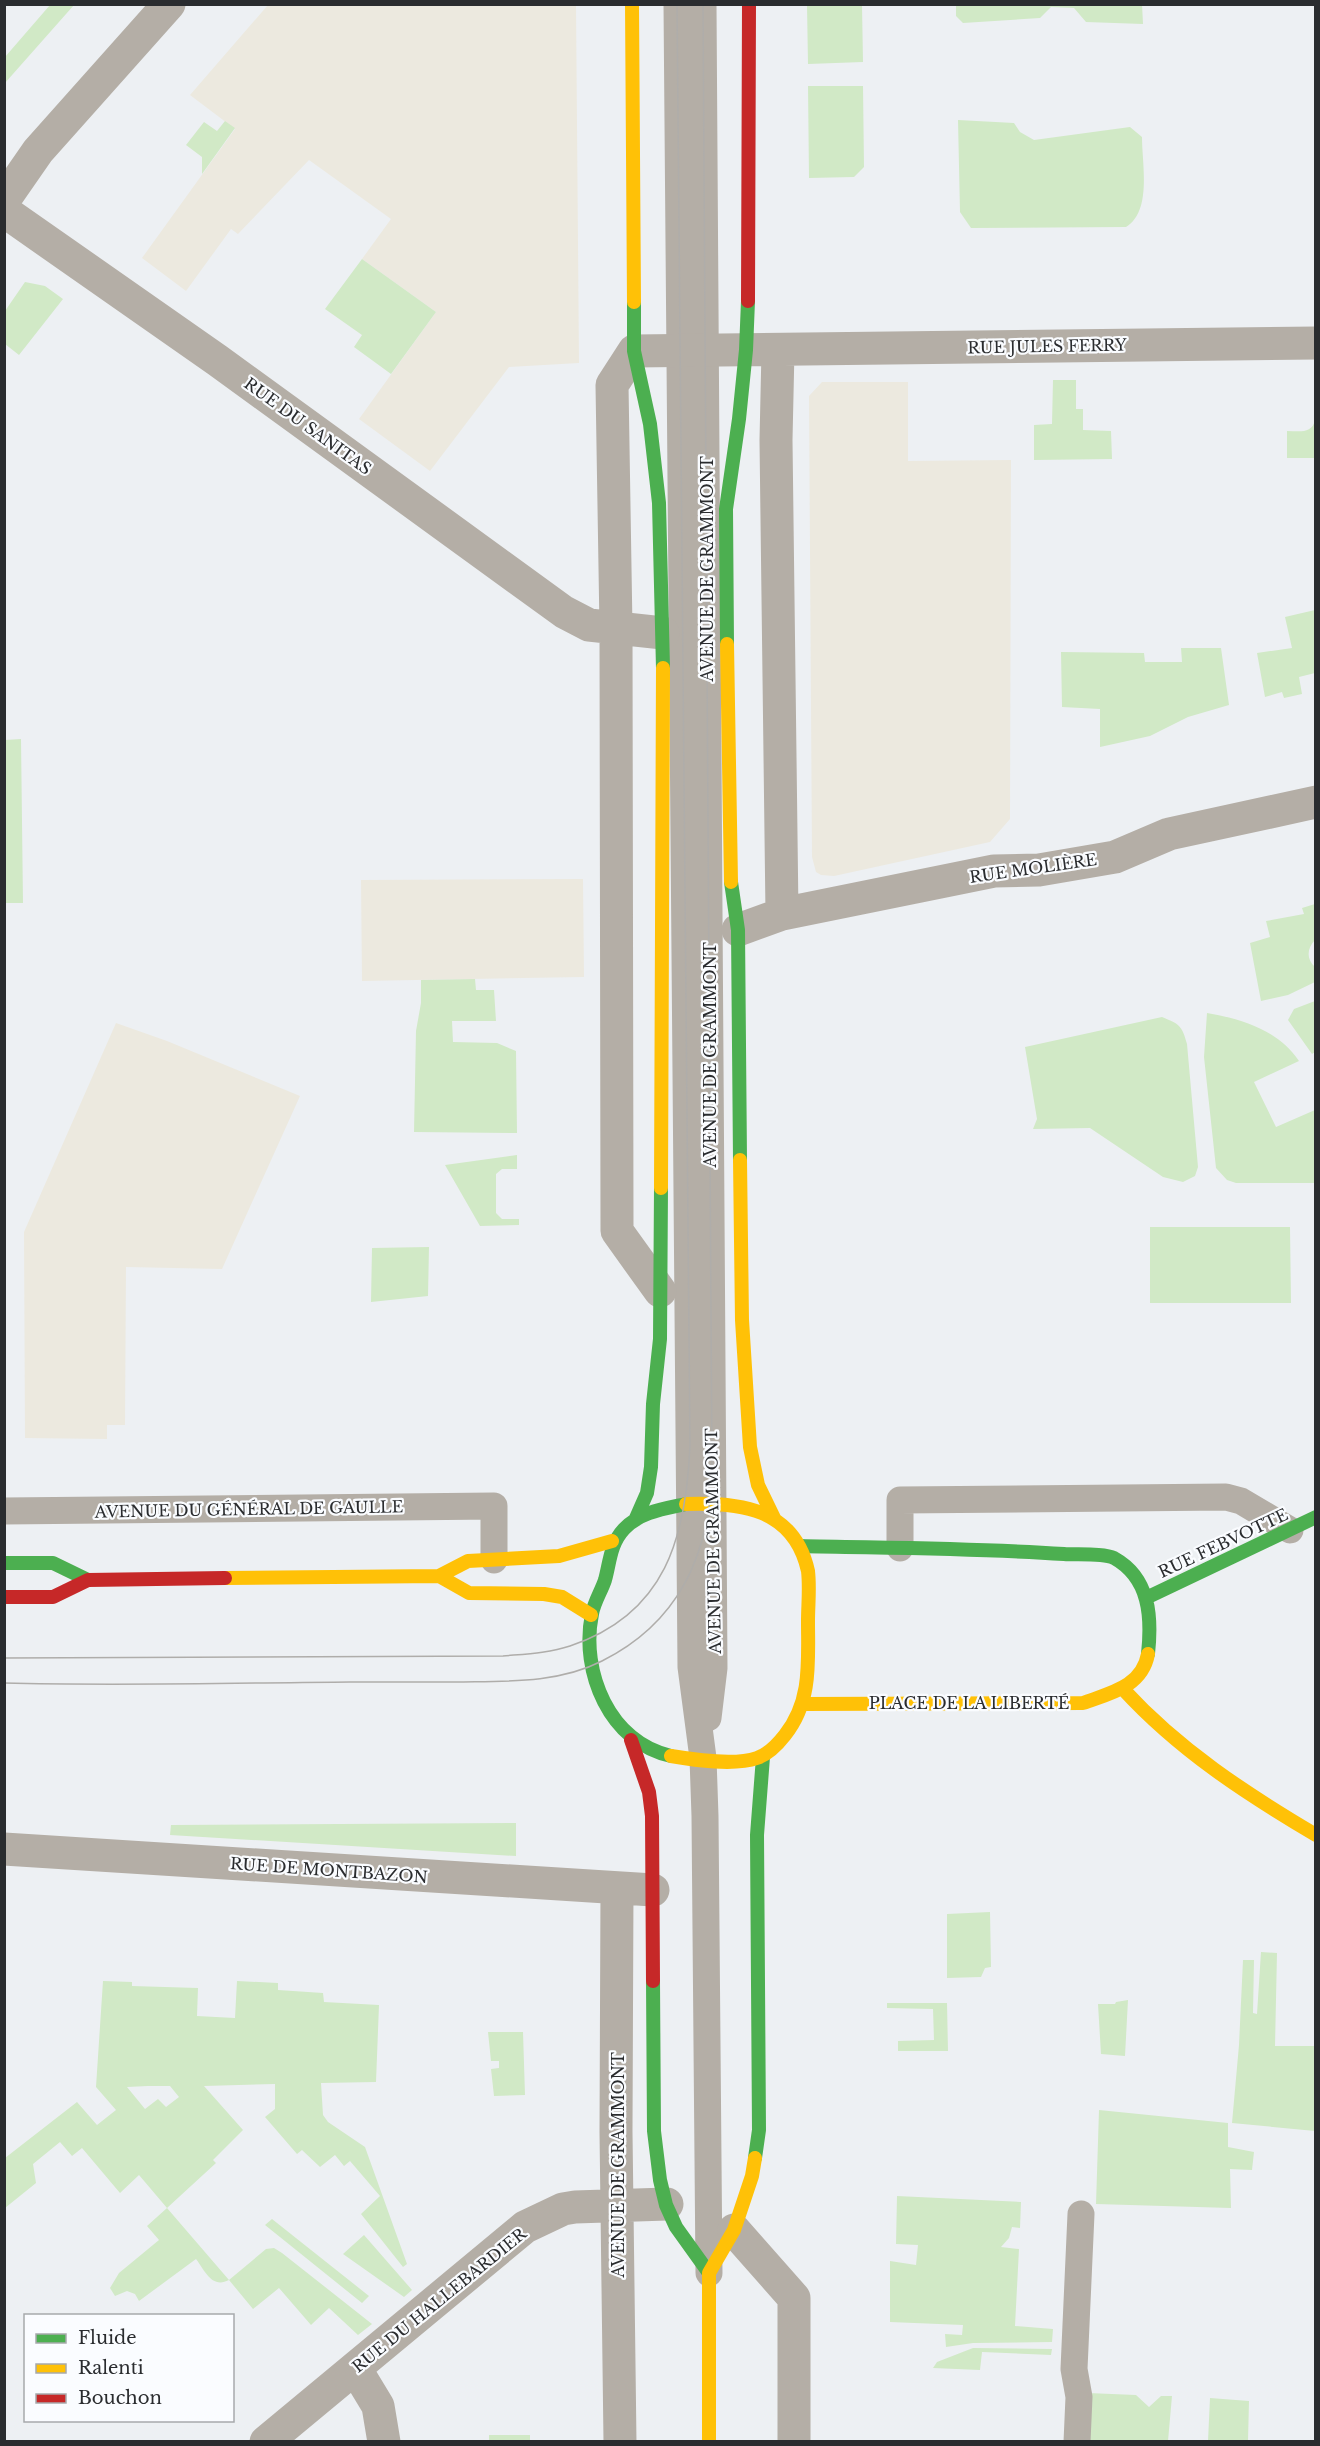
<svg xmlns="http://www.w3.org/2000/svg" width="1320" height="2446" viewBox="0 0 1320 2446" font-family="'Libre Baskerville',serif">
<style>
.commercial{fill:#ece9df}
.green{fill:#d1e9c6;fill-rule:evenodd}
.lines{fill:none;stroke-linecap:round;stroke-linejoin:round}
.lane{stroke:#b4aea6;stroke-width:27}
.street{stroke:#b4aea6;stroke-width:33}
.fast{stroke:#4caf50;stroke-width:14}
.slow{stroke:#ffc107;stroke-width:14}
.jam{stroke:#c62828;stroke-width:14}
.tram{stroke:#afadaa;stroke-width:1.5}
.labels{text-anchor:middle;stroke-width:4.5;stroke-linejoin:round;paint-order:stroke}
.street-label{font-size:16px;fill:#2a2c2f;stroke:#fafcff}
</style>
<rect width="100%" height="100%" fill="#edf0f3"/>
<path class="commercial" d="M268,5H576L579,363L509,367L430,471L359,419L436,312L362,259L391,219L309,160L238,234L231,229L186,291L142,258L235,129L190,95Z
M822,382H908V461L1011,460L1010,819L990,842L834,876L821,875L816,872L812,857L809,396Z
M583,879L584,977L362,981L361,880Z
M116,1023L167,1041L300,1096L222,1269L126,1267L125,1425H107V1439L25,1438L24,1232Z"/>
<path class="green" d="M1142,4L1143,24L1086,22L1074,8L1051,7L1040,18L963,23L956,16V5Z
M50,5H74L5,83V57Z
M807,5H862L863,62L808,64Z
M808,86H863L864,167L854,177L809,178Z
M958,120L1014,123L1020,132L1034,140L1130,127L1142,137C1142,165 1152,211 1126,227L971,228L960,212Z
M225,121L235,128L202,174V157L186,145L204,122L217,131Z
M362,259L436,312L391,374L354,347L362,335L325,309Z
M25,282L45,286L63,299L19,355L5,344V311Z
M1053,380H1076V409H1083V430L1111,431L1112,459L1034,460V425L1052,424Z
M1315,420V458H1287V431C1300,431 1312,434 1315,420Z
M1315,610V673L1299,677L1302,694L1284,698L1282,692L1265,697L1257,653L1292,648L1285,617Z
M1181,648H1221L1229,705L1188,717L1150,736L1100,747V709L1062,707L1061,652L1144,653L1145,662H1182Z
M21,739L23,903H5V740Z
M1315,904V940C1307,948 1306,959 1315,967V982L1288,995L1261,1001L1250,943L1270,937L1266,921L1304,914L1302,908Z
M475,979L476,990H494L496,1021H452L453,1042L497,1043L516,1051L517,1133L414,1132L416,1031L421,1003V980Z
M1315,1001V1052L1312,1054L1288,1020L1294,1009Z
M1207,1013C1242,1019 1278,1030 1299,1061L1254,1082L1276,1127L1315,1110V1183H1236L1227,1180L1216,1168L1204,1057Z
M1162,1017C1179,1024 1182,1025 1187,1044L1198,1167L1195,1176L1183,1182L1163,1177L1090,1128L1033,1129L1037,1119L1025,1047Z
M517,1155V1169H502L496,1174V1213L502,1219H519V1225L480,1226L445,1165Z
M1150,1227H1290L1291,1303H1150Z
M429,1247L428,1296L371,1302L372,1248Z
M516,1823V1856L170,1835L171,1825Z
M990,1912L991,1967L985,1968L981,1977L947,1978V1914Z
M1261,1952L1277,1953L1275,2046H1315V2131L1232,2123L1239,2045L1243,1960H1254L1253,2013L1257,2014Z
M103,1981L132,1982V1986L198,1988L197,2016L235,2018L237,1981L278,1983V1990L323,1993L324,2002L379,2005L376,2082L321,2083L323,2115L328,2122L365,2147L407,2264L403,2267L361,2214L380,2196L350,2161L344,2166L335,2155L320,2167L302,2150L297,2154L265,2117L275,2109V2084L204,2086L243,2130L213,2160L216,2163L167,2208L229,2280L266,2249L274,2248L282,2253L372,2324L358,2335L329,2308L311,2325L279,2288L253,2309L229,2280C212,2289 205,2271 196,2259L139,2301L135,2294L127,2291L115,2296L110,2288L119,2273L159,2240L147,2226L167,2208L139,2175L120,2193L82,2148L72,2156L60,2142L33,2164L36,2183L5,2208V2158L77,2102L97,2125L116,2110L96,2087ZM148,2086H170L179,2097L166,2107L158,2099L145,2109L127,2087Z
M1128,2000L1125,2056L1101,2054L1098,2004H1115L1116,2002Z
M887,2003H947L948,2051H898V2041L934,2040L933,2009L887,2008Z
M488,2032H523L525,2095L494,2096L491,2069L499,2068V2061H491Z
M1099,2110L1228,2123V2147L1254,2152L1252,2170L1230,2169L1231,2208L1096,2204Z
M897,2196L1021,2202L1020,2228L1012,2227L1009,2238L1001,2247L1019,2249L1015,2326L1053,2329L1052,2342L973,2343L946,2347L945,2334L962,2335L963,2325L890,2322V2261L916,2265L918,2245L896,2244Z
M272,2219L369,2296L362,2303L265,2225Z
M364,2235L412,2290L404,2297L343,2254Z
M973,2348L1052,2349L1051,2355L982,2352L980,2370L933,2368L937,2362Z
M1088,2393L1136,2395L1149,2407L1161,2396H1172L1168,2441L1086,2442Z
M1210,2398L1249,2401L1248,2441H1208Z
M489,2435H530V2441H489Z"/>
<g class="lines">
<path class="lane" d="M677,4L691,1667L703,1758L705,1816L709,2273
M703,4L714,1668L708,1718
M4,1511L494,1506V1560
M900,1548V1500L1226,1497L1241,1501L1290,1530
M1077,2442L1079,2397L1074,2369L1081,2214"/>
<path class="street" d="M4,200L38,151L169,4
M4,211L217,360L564,612L589,625L663,633
M778,350L776,440L782,914
M738,930L782,914L994,871L1039,870L1115,857L1169,834L1316,802
M660,1291L617,1231L616,628L612,385L634,351L1316,343
M4,1849L653,1890
M617,1888L616,2132L620,2442
M734,2230L794,2298V2442
M355,2368L378,2406L384,2442
M266,2442L525,2227L563,2209L575,2207L667,2204"/>
<path class="fast" d="M634,302V351L650,424L659,503L663,668
M727,644L726,509L739,419L746,350L748,301
M731,882L738,930L740,1160
M636,1518L647,1493L651,1467L653,1404L660,1339L661,1188
M800,1546C888,1548 976,1548 1064,1554C1076,1555 1104,1553 1114,1558C1150,1578 1152,1617 1148,1654
M4,1563H53L88,1580
M1146,1598L1316,1517
M671,1756C610,1743 580,1672 592,1614C594,1602 601,1592 605,1580C610,1562 610,1544 624,1529C640,1512 663,1509 686,1504
M653,1981L654,2131L660,2180L666,2205L676,2227L709,2273
M755,2158L759,2130L757,1835L763,1757"/>
<path class="slow" d="M632,4L634,302
M727,644L731,882
M740,1160L742,1320L750,1447L758,1485L774,1518
M661,1188L663,668
M439,1576L469,1593L544,1594L562,1597L591,1615
M225,1578L439,1576L468,1561L559,1556L612,1541
M1123,1689C1179,1750 1245,1793 1316,1835
M804,1704L1083,1703C1110,1693 1142,1687 1148,1654
M671,1756C695,1760 734,1766 757,1758C769,1754 778,1744 785,1735C812,1701 808,1662 808,1621C808,1605 810,1588 808,1571C794,1508 740,1502 686,1504
M709,2442V2273L734,2230L752,2176L755,2158"/>
<path class="jam" d="M748,301L749,4
M4,1597H53L88,1580L225,1578
M631,1740L649,1792L652,1816L653,1981"/>
<path class="tram" d="M4,1658L503,1656C525,1654 549,1653 570,1646C666,1614 686,1537 690,1446L677,4
M4,1683C120,1686 235,1683 350,1682C385,1682 420,1682 455,1682C504,1681 557,1684 602,1661C678,1623 708,1557 712,1476L703,4"/>
</g>
<g class="labels">
<g class="street-label">
<text transform="translate(1047 346) rotate(-1)" y="6">RUE JULES FERRY</text>
<text transform="translate(308 426) rotate(36)" y="6">RUE DU SANITAS</text>
<text transform="translate(707 569) rotate(-90)" y="6">AVENUE DE GRAMMONT</text>
<text transform="translate(1033 868) rotate(-8)" y="6">RUE MOLIÈRE</text>
<text transform="translate(710 1055) rotate(-90)" y="6">AVENUE DE GRAMMONT</text>
<text transform="translate(249 1509) rotate(-1)" y="6">AVENUE DU GÉNÉRAL DE GAULLE</text>
<text transform="translate(713 1541) rotate(-91)" y="6">AVENUE DE GRAMMONT</text>
<text transform="translate(1223 1543) rotate(-25)" y="6">RUE FEBVOTTE</text>
<text x="969" y="1709">PLACE DE LA LIBERTÉ</text>
<text transform="translate(329 1870) rotate(4)" y="6">RUE DE MONTBAZON</text>
<text transform="translate(618 2165) rotate(-90)" y="6">AVENUE DE GRAMMONT</text>
<text transform="translate(439 2300) rotate(-39)" y="6">RUE DU HALLEBARDIER</text>
</g>
</g>
<rect width="1320" height="2446" fill="none" stroke="#2a2c2f" stroke-width="12"/>
<rect x="24" y="2314" width="210" height="108" fill="#fafcff" stroke="#a7a9ac" stroke-width="1.5"/>
<rect x="36" y="2334" width="30" height="9" fill="#4caf50" stroke="#a7a9ac" stroke-width="1.5"/>
<text x="78" y="2344" font-size="18" fill="#2a2c2f">Fluide</text>
<rect x="36" y="2364" width="30" height="9" fill="#ffc107" stroke="#a7a9ac" stroke-width="1.5"/>
<text x="78" y="2374" font-size="18" fill="#2a2c2f">Ralenti</text>
<rect x="36" y="2394" width="30" height="9" fill="#c62828" stroke="#a7a9ac" stroke-width="1.5"/>
<text x="78" y="2404" font-size="18" fill="#2a2c2f">Bouchon</text>
</svg>
